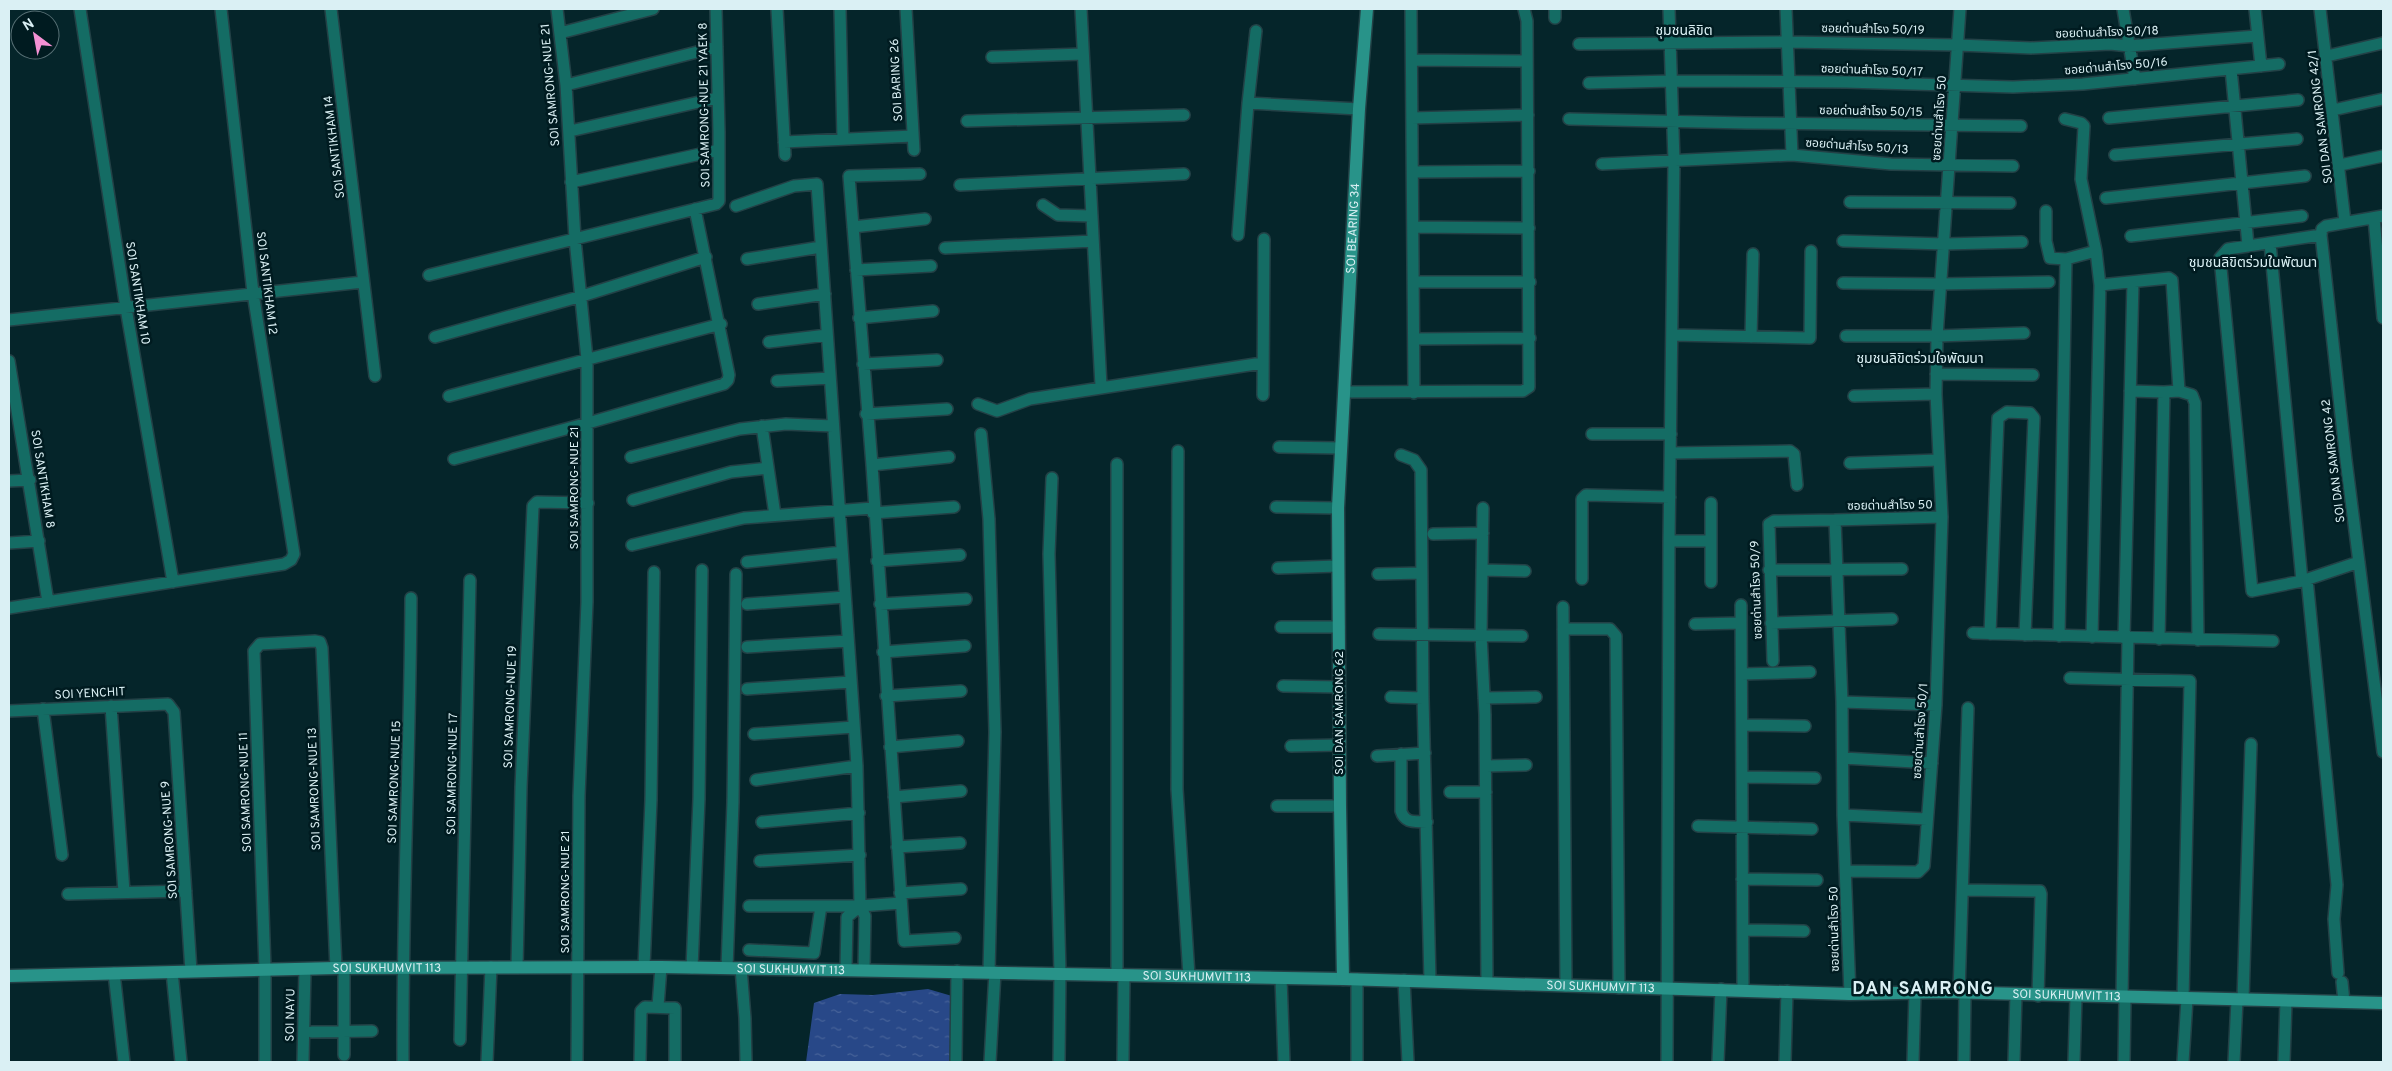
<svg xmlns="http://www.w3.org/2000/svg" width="2392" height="1071" viewBox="0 0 2392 1071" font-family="Overpass,'Noto Sans Thai',sans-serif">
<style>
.water{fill:url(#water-ripples)}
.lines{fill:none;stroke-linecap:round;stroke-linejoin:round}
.street-casing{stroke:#234146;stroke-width:14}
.secondary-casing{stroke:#234146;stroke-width:15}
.street{stroke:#146c64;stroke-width:11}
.secondary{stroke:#289389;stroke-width:12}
.labels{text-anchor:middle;stroke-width:5;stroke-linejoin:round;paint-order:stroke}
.street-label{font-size:12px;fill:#daf0f4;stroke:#001b20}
.neighbourhood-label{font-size:14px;fill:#daf0f4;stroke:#001b20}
.district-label{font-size:18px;font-weight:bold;letter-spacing:1px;fill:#daf0f4;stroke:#001b20}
</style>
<defs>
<pattern id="water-ripples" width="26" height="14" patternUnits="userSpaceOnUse" patternTransform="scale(1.25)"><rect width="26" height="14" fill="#284888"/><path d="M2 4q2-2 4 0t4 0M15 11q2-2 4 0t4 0" fill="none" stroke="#476399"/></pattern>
</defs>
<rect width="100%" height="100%" fill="#05252a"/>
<path class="water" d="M928,989L952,996L951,1062H806L814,1003L840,994L873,995Z"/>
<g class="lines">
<defs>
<path id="street" d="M80,9L126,308L173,582
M331,9L375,376
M557,9L566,85L575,239L587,359V602L579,796L577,1062
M777,9L785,155
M840,9L843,139
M906,9L914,150
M1081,9L1101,386
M1411,9L1414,393
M1555,9V18
M1786,9L1792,155
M2123,9L2135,79
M2255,9L2261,66
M2320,9L2345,222
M560,33L653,9
M1579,44L1788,42L1958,45L2031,48L2110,44L2129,46L2257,36
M2327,56L2383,43
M992,57L1083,54
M1412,60L1527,61
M2231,69L2248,245
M1589,83L1672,81L1846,82L2013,87L2083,84L2279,64
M566,85L717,47
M1248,103L1256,31
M2333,110L2383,99
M1412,118L1528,115
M2109,118L2298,100
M1569,119L1746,123L2021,126
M2065,119L2081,123L2084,126L2081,179L2096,251
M967,121L1184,115
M570,131L717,98
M784,142L913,136
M2115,155L2297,139
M1602,164L1792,155L1891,164L2013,166
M2340,165L2383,156
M1413,172L1529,171
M920,174L849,176L872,465L904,941L955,938
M571,182L719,150
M960,185L1184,174
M2106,198L2305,176
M1850,202L2010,203
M1043,205L1058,215L1091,216
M736,206L794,186L817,184L857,766
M2046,211V241L2050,258L2066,259L2096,251L2100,285L2092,637
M2383,216L2326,226L2322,229L2321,235L2346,460L2383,752
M2374,218L2383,318
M853,227L925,219
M1413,227L1529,228
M1238,235L1248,103L1359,109
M2321,235L2228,249L2220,258L2252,591L2302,581L2359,562
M2131,236L2302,216
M1843,241L1945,244L2022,242
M2270,243L2302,581
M945,248L1093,241
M747,259L821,247
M856,270L931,266
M429,275L716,204L719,201V132L716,9
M1414,282H1530
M1843,283L1941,284L2049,282
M2100,285L2169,278L2172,280L2179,391
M758,304L825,294
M859,318L933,311
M9,320L363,282
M1672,335L1810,338L1811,251
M1846,336H1937L2024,333
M435,337L582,296L706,257
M1751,337L1753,254
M1415,339L1530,338
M769,342L827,335
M9,361L48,602
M863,364L937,360
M1936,374L2033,375
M777,381L830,378
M2130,391L2164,392
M1344,392L1523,391L1529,387L1527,21L1524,9
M1263,395L1264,239
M449,396L721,324
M1854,396L1936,394
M978,404L997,411L1030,399L1262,363
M866,414L947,409
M762,426L775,515
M981,434L989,519L995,732L989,972
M1592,434H1671
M1279,447L1340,448
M1178,451L1177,789L1189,976
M1671,453L1790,451L1794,454L1797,485
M1401,455L1414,460L1421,470L1423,698L1430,981
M631,457L740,429L786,424L833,426
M454,459L588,423L724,384L728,380L729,375L695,209
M1850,463L1939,460
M1117,464V975
M872,465L949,457
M1052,478L1049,554L1060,973L1059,1062
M9,481L30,480
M633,500L731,472L768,468
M1711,503V582
M1276,507L1338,508
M1483,508L1481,635L1485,715L1487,983
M873,513L954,507
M1433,534L1483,533
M1669,541H1711
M9,543L39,541
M632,545L744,518L873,508
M877,561L960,555
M747,562L842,552
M1278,568L1338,566
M1482,570L1525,571
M1769,570L1902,569
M1378,574L1422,573
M1582,579V499L1586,495L1670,497
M2307,579L2337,885L2334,919L2338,973
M747,604L845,597
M880,604L966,599
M1741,605L1743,990
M1563,607L1566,986
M9,608L284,564L291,560L294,554L253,293L221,9
M1771,623L1892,619
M1695,624L1741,623
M1281,627H1339
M1563,629H1610L1616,636L1619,988
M1973,633L2273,641
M1379,634L1522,636
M1990,634L1998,418L2007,412L2030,413L2034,418L2025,635
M2059,636L2066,259
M2124,638L2133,282
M2159,639L2164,392L2179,391L2192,395L2195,403L2198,640
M747,647L848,641
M883,652L965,646
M1773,661L1769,524L1774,521L1835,520
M1742,674L1810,672
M2070,678L2190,681L2183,999
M1283,686L1339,687
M747,689L851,682
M886,696L961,691
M1391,697L1423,698
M1484,698L1536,697
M1842,702L1936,705
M111,706L124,892
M43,709L62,855
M9,711L168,704L174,712L191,971
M1742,725L1805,726
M754,734L854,727
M1291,746L1339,745
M890,747L958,741
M1401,754V811C1405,824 1415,821 1427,822
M1377,756L1425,753
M1843,758L1932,763
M1486,766L1526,765
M1743,777L1815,778
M756,780L857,766L860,906L865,916L864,970
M1450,792H1486
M894,797L961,791
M1277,806H1340
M1843,815L1927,819
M762,822L859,813
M1698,826L1812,829
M897,847L960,843
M760,861L860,855
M1846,871L1918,872L1924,866L1936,705L1942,517
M1742,879L1817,880
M1963,890L2040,891L2041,894L2038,996
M900,893L961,889
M68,894L186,891
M749,906H860L901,903
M1743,930L1804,931
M749,950L814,953L821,906
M517,967L521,787L533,506L537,502L588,503
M644,967L651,800L654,572
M692,968L699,799L702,570
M727,968L733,802L736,574
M741,968L745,1018L746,1062
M846,969L847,917L860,906
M172,972L181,1062
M114,973L124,1062
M1281,978L1284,1062
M1357,979V1062
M1404,980L1408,1062
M2342,982L2344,1002
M1959,993L1968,708
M1850,994L1843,815L1842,702L1835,520L1942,517L1936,394L1937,336L1960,9
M2122,998L2128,638
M2243,1000L2251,744
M658,1006L661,967
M312,1032L372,1031
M460,1040L470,580
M344,1055V968
M1123,1060L1124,975
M265,1062V969L254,651L260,644L315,641L320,642L322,648L336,968
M303,1062L305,969
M403,1062C402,907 410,753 411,598
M487,1062L491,967
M640,1062L641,1011L645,1007L675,1008V1062
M956,1062L957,971
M990,1062L995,972
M1667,1062L1669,541L1674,161L1669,9
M1718,1062L1721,989
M1785,1062L1787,991
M1913,1062L1915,993
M1964,1062L1965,993
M2014,1062L2016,995
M2074,1062L2076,997
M2124,1062L2125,998
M2183,1062L2187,999
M2234,1062L2237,1000
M2284,1062L2286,1001"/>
<g id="secondary">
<path id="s1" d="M9,976L336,968L661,967L1343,979L1850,994L1944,992L2383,1003"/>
<path id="s2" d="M1343,979L1340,806L1338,508L1359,109L1367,9"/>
</g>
</defs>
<use href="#street" class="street-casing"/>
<use href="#secondary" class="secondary-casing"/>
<use href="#street" class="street"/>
<use href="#secondary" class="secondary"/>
</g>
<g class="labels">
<g class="street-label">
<text transform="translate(1873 29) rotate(1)" y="4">ซอยด่านสำโรง 50/19</text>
<text transform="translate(2107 32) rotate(-2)" y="4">ซอยด่านสำโรง 50/18</text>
<text transform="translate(2116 66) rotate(-5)" y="4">ซอยด่านสำโรง 50/16</text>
<text transform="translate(1872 70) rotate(2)" y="4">ซอยด่านสำโรง 50/17</text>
<text transform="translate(896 80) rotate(-93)" y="4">SOI BARING 26</text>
<text transform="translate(550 85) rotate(-95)" y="4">SOI SAMRONG-NUE 21</text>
<text transform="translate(704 105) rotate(-91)" y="4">SOI SAMRONG-NUE 21 YAEK 8</text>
<text transform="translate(1871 111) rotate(1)" y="4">ซอยด่านสำโรง 50/15</text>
<text transform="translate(2320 117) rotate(-97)" y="4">SOI DAN SAMRONG 42/1</text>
<text transform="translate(1939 118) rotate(-86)" y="4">ซอยด่านสำโรง 50</text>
<text transform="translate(1857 146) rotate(4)" y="4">ซอยด่านสำโรง 50/13</text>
<text transform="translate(334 147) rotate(-97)" y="4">SOI SANTIKHAM 14</text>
<text dy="4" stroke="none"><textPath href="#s2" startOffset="751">SOI BEARING 34</textPath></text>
<text transform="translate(267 283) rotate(83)" y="4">SOI SANTIKHAM 12</text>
<text transform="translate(138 293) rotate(81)" y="4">SOI SANTIKHAM 10</text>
<text transform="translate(2333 461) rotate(-97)" y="4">SOI DAN SAMRONG 42</text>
<text transform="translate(43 479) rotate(81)" y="4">SOI SANTIKHAM 8</text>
<text transform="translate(574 488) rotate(-90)" y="4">SOI SAMRONG-NUE 21</text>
<text transform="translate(1890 505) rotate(-1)" y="4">ซอยด่านสำโรง 50</text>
<text transform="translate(1756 590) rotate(-92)" y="4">ซอยด่านสำโรง 50/9</text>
<text transform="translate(90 693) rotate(-3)" y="4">SOI YENCHIT</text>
<text transform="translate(510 707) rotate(-88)" y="4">SOI SAMRONG-NUE 19</text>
<text transform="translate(1339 713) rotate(-90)" y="4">SOI DAN SAMRONG 62</text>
<text transform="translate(1920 731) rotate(-86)" y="4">ซอยด่านสำโรง 50/1</text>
<text transform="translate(452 774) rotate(-89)" y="4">SOI SAMRONG-NUE 17</text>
<text transform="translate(394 782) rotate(-88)" y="4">SOI SAMRONG-NUE 15</text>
<text transform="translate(314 789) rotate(-92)" y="4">SOI SAMRONG-NUE 13</text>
<text transform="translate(245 792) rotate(-92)" y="4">SOI SAMRONG-NUE 11</text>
<text transform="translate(169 840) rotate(-94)" y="4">SOI SAMRONG-NUE 9</text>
<text transform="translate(565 892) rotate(-90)" y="4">SOI SAMRONG-NUE 21</text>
<text transform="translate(1834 929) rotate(-91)" y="4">ซอยด่านสำโรง 50</text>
<text dy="4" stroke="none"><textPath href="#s1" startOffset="378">SOI SUKHUMVIT 113</textPath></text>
<text dy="4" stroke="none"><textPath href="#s1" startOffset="782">SOI SUKHUMVIT 113</textPath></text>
<text dy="4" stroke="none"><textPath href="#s1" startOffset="1188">SOI SUKHUMVIT 113</textPath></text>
<text dy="4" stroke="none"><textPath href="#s1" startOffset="1592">SOI SUKHUMVIT 113</textPath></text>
<text dy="4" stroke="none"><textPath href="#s1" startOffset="2058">SOI SUKHUMVIT 113</textPath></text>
<text transform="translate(290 1015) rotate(-89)" y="4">SOI NAYU</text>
</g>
<g class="neighbourhood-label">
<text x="1684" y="35">ชุมชนลิขิต</text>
<text x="2253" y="267">ชุมชนลิขิตร่วมในพัฒนา</text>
<text x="1920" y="363">ชุมชนลิขิตร่วมใจพัฒนา</text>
</g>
<g class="district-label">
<text x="1923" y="994">DAN SAMRONG</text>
</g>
</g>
<rect width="2392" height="1071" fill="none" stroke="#daf0f4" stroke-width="20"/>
<g transform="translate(35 35) rotate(328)"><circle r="24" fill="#001b20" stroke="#577075"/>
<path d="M0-4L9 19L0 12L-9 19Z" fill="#f491d4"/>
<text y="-8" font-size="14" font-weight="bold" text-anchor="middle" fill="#daf0f4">N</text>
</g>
</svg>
